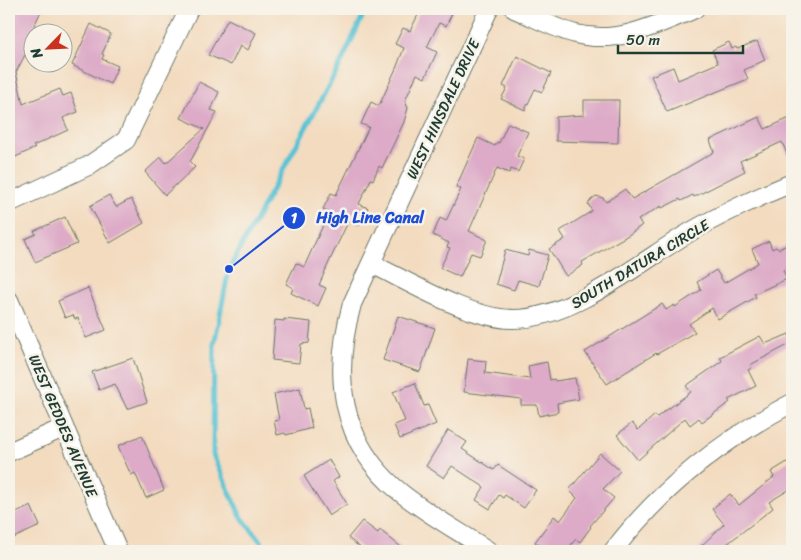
<svg xmlns="http://www.w3.org/2000/svg" width="801" height="560" viewBox="0 0 801 560" font-family="Sriracha,sans-serif">
<style>
.lines{fill:none;stroke-linecap:round;stroke-linejoin:round}
.stream{stroke:#58c2d4;stroke-width:5}
.building{fill:#ddabc8}
.minor-casing{stroke:#697465;stroke-width:20}
.minor{stroke:#fff;stroke-width:18}
.labels{text-anchor:middle;stroke-width:5;stroke-linejoin:round;paint-order:stroke}
.street-label{font-size:15px;fill:#1f3d34;stroke:#f7f3e8}
.leader{fill:none;stroke:#1d4ed8;stroke-width:2}
.callout-dot{fill:#1d4ed8;stroke:#f7f3e8;stroke-width:2}
.mark-label{font-size:15px;text-anchor:middle;font-weight:bold;fill:#fff}
.callout-label{font-size:16px;text-anchor:middle;font-weight:bold;fill:#1d4ed8;stroke:#f7f3e8;stroke-width:5;stroke-linejoin:round;paint-order:stroke}
</style>
<rect width="100%" height="100%" fill="#f7f3e8"/>
<filter id="ink" filterUnits="userSpaceOnUse"><feTurbulence type="fractalNoise" baseFrequency=".02" numOctaves="2"/><feDisplacementMap in="SourceGraphic" scale="10" xChannelSelector="R" yChannelSelector="G"/><feConvolveMatrix kernelMatrix="1 2 1 2 8 2 1 2 1" color-interpolation-filters="sRGB"/></filter>
<filter id="wash" filterUnits="userSpaceOnUse"><feTurbulence type="fractalNoise" baseFrequency=".0096" numOctaves="4" result="noise"/><feDisplacementMap in="SourceGraphic" scale="20" xChannelSelector="R" yChannelSelector="G"/><feGaussianBlur stdDeviation="1.12" result="paint"/><feColorMatrix in="noise" values="0 0 0 0 0 0 0 0 0 0 0 0 0 0 0 0 0 1.4 0 .05"/><feComposite in="paint" operator="in"/></filter>
<g filter="url(#wash)">
<rect width="100%" height="100%" fill="#f3dbbf"/>
<g class="lines">
<path class="stream" d="M268,551L240,515L213,455L214,345L229,269L341,63L366,9"/>
</g>
<g id="blocks">
<path class="building" d="M9,9H42L29,37L32,39V59L25,55L16,72L23,104L60,89L63,96L71,93L78,112L63,118L68,130L33,146L35,148L9,160Z
M409,9H454L446,26L439,23L427,47L437,52L425,78L417,74L405,101L408,108L404,122L382,168L379,166L373,180L371,179L359,204L368,208L360,225L349,220L330,260L319,285L326,288L318,306L291,293L293,288L286,284L296,263L304,267L329,212L323,209L331,193L336,195L369,127L361,124L371,102L379,106L397,66L404,48L395,44L403,28L410,31L419,13Z
M228,19L256,33L248,50L240,46L231,65L208,55Z
M91,24L111,34L102,54L104,55L102,59L118,66L110,84L72,65Z
M757,41L765,60L744,70L748,79L667,112L651,76L673,67L678,80L718,63L712,50L729,42L732,49L736,47L737,49Z
M517,56L551,73L542,92L535,89L525,110L501,99L507,88L503,86Z
M199,82L219,92L211,110L217,112L190,162L195,167L165,195L145,172L161,157L166,163L204,129L181,118Z
M584,100H619L618,143L556,141V117L584,115Z
M759,117L765,129L792,117V166L782,142L740,161L745,171L694,197L693,195L681,201L680,199L662,208L661,206L638,220L642,225L630,234L582,262L583,265L566,276L549,249L565,239L560,231L592,211L588,204L591,200L596,196L603,198L606,202L625,189L632,199L714,152L710,140Z
M508,123L528,132L517,156L524,159L518,172L511,169L509,173L497,168L469,231L487,240L480,256L471,253L460,277L440,268L450,248L447,247L449,243L433,235L440,218L446,221L461,189L456,187L478,138L495,146L497,142L499,143Z
M109,195L116,207L131,199L144,223L110,243L90,206Z
M65,217L77,244L35,262L25,239L36,234L34,231Z
M769,241L772,249L776,247L778,249L792,243V266L783,270L787,279L754,294L756,297L718,319L712,308L689,324L695,332L657,354L656,353L607,384L585,352L662,304L666,310L674,305L675,307L701,290L697,282L716,270L724,283L758,263L752,249Z
M505,250L528,256L529,250L548,255L539,286L518,280L514,290L496,284Z
M88,288L106,330L86,338L78,318L75,319L73,315L65,318L58,301Z
M398,316L435,328L420,372L383,360Z
M284,319L311,322L309,343L301,344L299,363L272,360L275,320L284,321Z
M789,334L792,343L750,365L752,368L748,370L756,386L728,400L730,402L702,422L699,418L690,425L685,418L638,460L617,435L632,423L638,430L655,415L657,417L691,392L686,386L722,361L720,357L760,336L765,344Z
M133,358L147,402L127,409L115,384L99,390L92,372Z
M468,359L486,361L485,373L530,379L528,366L547,362L550,380L554,379L555,381L575,378L579,399L557,403L558,412L539,416L537,405H521V399L464,392Z
M415,383L424,406L428,405L436,424L400,439L394,425L405,421L393,392Z
M300,388L304,409L308,408L312,428L286,435L285,433L277,435L274,421L279,420L274,394Z
M448,430L467,442L462,449L494,470L498,465L536,490L524,508L505,495L503,498L499,495L490,509L476,500L484,487L452,466L444,478L426,466Z
M142,435L164,490L146,498L135,473L131,475L118,446Z
M600,453L620,471L603,489L614,498L590,526L591,527L580,542L576,539L566,551H548L535,542L554,516L560,521L577,498L569,490Z
M792,459V488L769,502L773,508L727,544L734,551H696L724,524L712,509L730,494L739,505L774,477L771,472Z
M329,460L339,477L333,481L347,504L329,516L304,476Z
M31,506L40,526L9,540V516Z
M362,521L378,533L380,530L406,551H365L348,538Z"/>
</g>
</g>
<g filter="url(#ink)">
<use href="#blocks" fill-opacity="0" stroke="#697465" stroke-width="1"/>
<g class="lines">
<defs>
<path id="minor" d="M514,9C534,17 555,29 576,34C618,45 656,25 695,9
M9,203L88,166L126,140L189,9
M372,264C411,283 469,318 512,319C571,320 640,262 690,232C723,213 758,197 792,183
M9,300L118,551
M9,452L63,428
M489,551C460,532 427,514 400,492C340,443 332,375 352,304L489,9
M613,551C660,489 724,439 792,403"/>
</defs>
<use href="#minor" class="minor-casing"/>
<use href="#minor" class="minor"/>
</g>
</g>
<g class="labels">
<g class="street-label">
<text transform="translate(443 109) rotate(-65)" y="5">WEST HINSDALE DRIVE</text>
<text transform="translate(640 264) rotate(-31)" y="5">SOUTH DATURA CIRCLE</text>
<text transform="translate(63 426) rotate(67)" y="5">WEST GEDDES AVENUE</text>
</g>
</g>
<path class="leader" d="M229 269L294 218"/>
<g class="callout-dot">
<circle cx="229" cy="269" r="5"/>
<circle cx="294" cy="218" r="12"/>
</g>
<g class="mark-label">
<text x="294" y="223">1</text>
</g>
<g class="callout-label">
<text x="370" y="223">High Line Canal</text>
</g>
<rect width="801" height="560" fill="none" stroke="#f7f3e8" stroke-width="30"/>
<g transform="translate(48 48) rotate(246)"><circle r="24" fill="#f7f3e8" stroke="#a1aaa0"/>
<path d="M0-4L9 19L0 12L-9 19Z" fill="#c8321e"/>
<text y="-8" font-size="14" font-weight="bold" text-anchor="middle" fill="#1f3d34">N</text>
</g>
<path d="M618 45v8h125v-8" fill="none" stroke="#1f3d34" stroke-width="2.5"/>
<text x="626" y="45" font-size="15" fill="#1f3d34" stroke="#f7f3e8" stroke-width="4" paint-order="stroke">50 m</text>
</svg>
